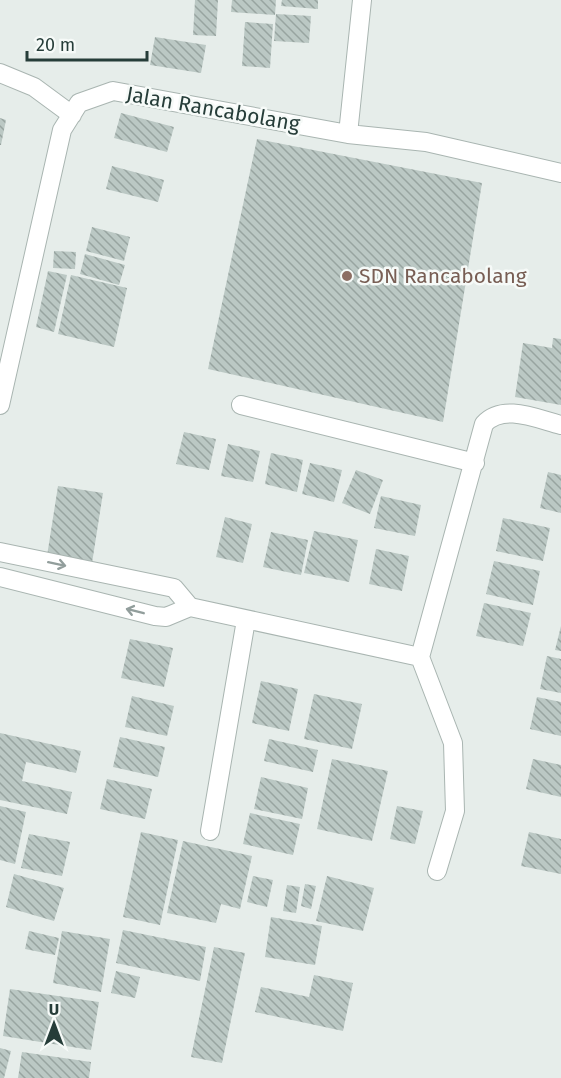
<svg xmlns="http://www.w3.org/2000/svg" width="561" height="1078" viewBox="0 0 561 1078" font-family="'Fira Sans',sans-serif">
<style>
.building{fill:url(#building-back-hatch)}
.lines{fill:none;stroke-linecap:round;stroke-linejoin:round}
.minor-casing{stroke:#a9b5b1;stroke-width:20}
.minor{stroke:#fff;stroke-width:18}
.oneway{stroke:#929e9c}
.education-dot{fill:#8d6e63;stroke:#f6faf8;stroke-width:2}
.labels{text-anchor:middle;stroke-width:5;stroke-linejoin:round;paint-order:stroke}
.street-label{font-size:21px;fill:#263d39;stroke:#f6faf8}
.education-label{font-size:21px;fill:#785e54;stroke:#f6faf8;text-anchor:start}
</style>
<defs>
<pattern id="building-back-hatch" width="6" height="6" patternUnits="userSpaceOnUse" patternTransform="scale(1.5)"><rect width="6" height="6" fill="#bbc8c4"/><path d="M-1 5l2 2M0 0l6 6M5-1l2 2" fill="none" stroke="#98a4a0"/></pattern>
</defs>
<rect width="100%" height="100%" fill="#e6edea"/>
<path class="building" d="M195,0H218L216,36L193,35Z
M232,0H276L275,15L231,12Z
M282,0H318V9L281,6Z
M276,14L311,16L309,43L274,41Z
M245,22L273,24L270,68L242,66Z
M155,37L206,45L201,73L150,65Z
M121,113L174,127L167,152L114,138Z
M0,118L6,120L1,145H0Z
M257,139L482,183L443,422L208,369Z
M112,166L164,180L158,202L106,189Z
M92,227L130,237L124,261L86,251Z
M54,251L76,252L75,269L53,268Z
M85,254L125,265L119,285L80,274Z
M48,271L67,275L54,332L36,327Z
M71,275L127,288L114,347L58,334Z
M553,338L561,339V405L515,397L523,343L552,348Z
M184,432L216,439L209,470L176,464Z
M228,444L260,451L253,482L221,476Z
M271,453L303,460L297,492L265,484Z
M310,463L342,470L334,502L302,494Z
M356,470L383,480L370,514L342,503Z
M548,472L561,475V513L540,508Z
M58,486L103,493L92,563L47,556Z
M381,496L421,505L415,536L374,528Z
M225,517L252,524L243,563L216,557Z
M503,518L550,528L543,561L496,551Z
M314,531L358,540L349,582L304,573Z
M271,532L308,540L301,575L263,567Z
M376,549L409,556L402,591L369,584Z
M494,561L540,571L533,605L486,594Z
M484,603L531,613L523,646L476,636Z
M561,626V651L555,650Z
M130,639L173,648L164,687L121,678Z
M547,656L561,659V693L540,689Z
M261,681L298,689L289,731L252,723Z
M314,694L362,704L352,749L304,739Z
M132,696L174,706L167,736L125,727Z
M537,697L561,702V736L530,729Z
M0,733L81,751L76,773L26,762L22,781L72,792L67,814L0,800Z
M120,737L165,747L158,777L113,767Z
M269,739L318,750L313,772L264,761Z
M332,759L388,771L372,841L317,829Z
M533,759L561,765V797L526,789Z
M261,777L308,788L302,819L254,809Z
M107,779L152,789L145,819L100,809Z
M0,806L26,812L15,864L0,860Z
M397,806L423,811L415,844L390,839Z
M250,813L300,824L293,855L243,844Z
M141,832L178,840L160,925L123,917Z
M529,832L561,839V874L521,866Z
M29,834L70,842L62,876L21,868Z
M183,841L252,856L240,909L221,904L216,923L167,913Z
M14,874L64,888L54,921L6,907Z
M253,876L273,880L267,907L247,902Z
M327,876L374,888L363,931L316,921Z
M305,884L316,886L311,909L301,906Z
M287,885L300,887L296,913L283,911Z
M271,917L322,926L315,965L265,957Z
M123,930L206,947L200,981L116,963Z
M29,931L59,938L55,955L25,949Z
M62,931L110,939L101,992L53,983Z
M214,947L245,953L222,1063L191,1057Z
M116,971L140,977L135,998L111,993Z
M314,975L353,983L343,1031L255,1012L261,987L309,997Z
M10,989L99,1002L91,1050L3,1036Z
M0,1048L11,1051L4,1078H0Z
M22,1052L91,1062L89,1078H18Z"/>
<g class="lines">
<defs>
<path id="minor" d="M0,73L34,87L72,115
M348,134L426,142L561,173
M0,405L62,130L79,103L113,91L348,134L362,0
M241,405L475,463
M0,552L174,588L190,607
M0,577L155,616L166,617L190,607L420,657L484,424C503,403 537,419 561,425
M420,657L453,743L455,811L437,871
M210,831L246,620"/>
</defs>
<use href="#minor" class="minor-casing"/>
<use href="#minor" class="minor"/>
</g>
<defs><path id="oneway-shaft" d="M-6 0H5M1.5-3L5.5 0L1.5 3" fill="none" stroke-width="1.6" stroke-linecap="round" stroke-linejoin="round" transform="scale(1.5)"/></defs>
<g class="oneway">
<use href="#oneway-shaft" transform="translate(57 564) rotate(12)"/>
<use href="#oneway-shaft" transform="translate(135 611) rotate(-166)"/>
</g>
<circle class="education-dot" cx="347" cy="276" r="6"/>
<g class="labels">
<g class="street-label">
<text transform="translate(213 109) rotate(10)" y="7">Jalan Rancabolang</text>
</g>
<g class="education-label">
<text x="359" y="283">SDN Rancabolang</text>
</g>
</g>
<g transform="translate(54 1024)" stroke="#f6faf8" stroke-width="4.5" paint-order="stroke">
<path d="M0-4.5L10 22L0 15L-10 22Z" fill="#263d39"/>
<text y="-9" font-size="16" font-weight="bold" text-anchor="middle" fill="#263d39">U</text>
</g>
<path d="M27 51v9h120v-9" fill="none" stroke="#263d39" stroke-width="3"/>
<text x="36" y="51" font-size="18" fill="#263d39" stroke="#f6faf8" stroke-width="4.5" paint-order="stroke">20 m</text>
</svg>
